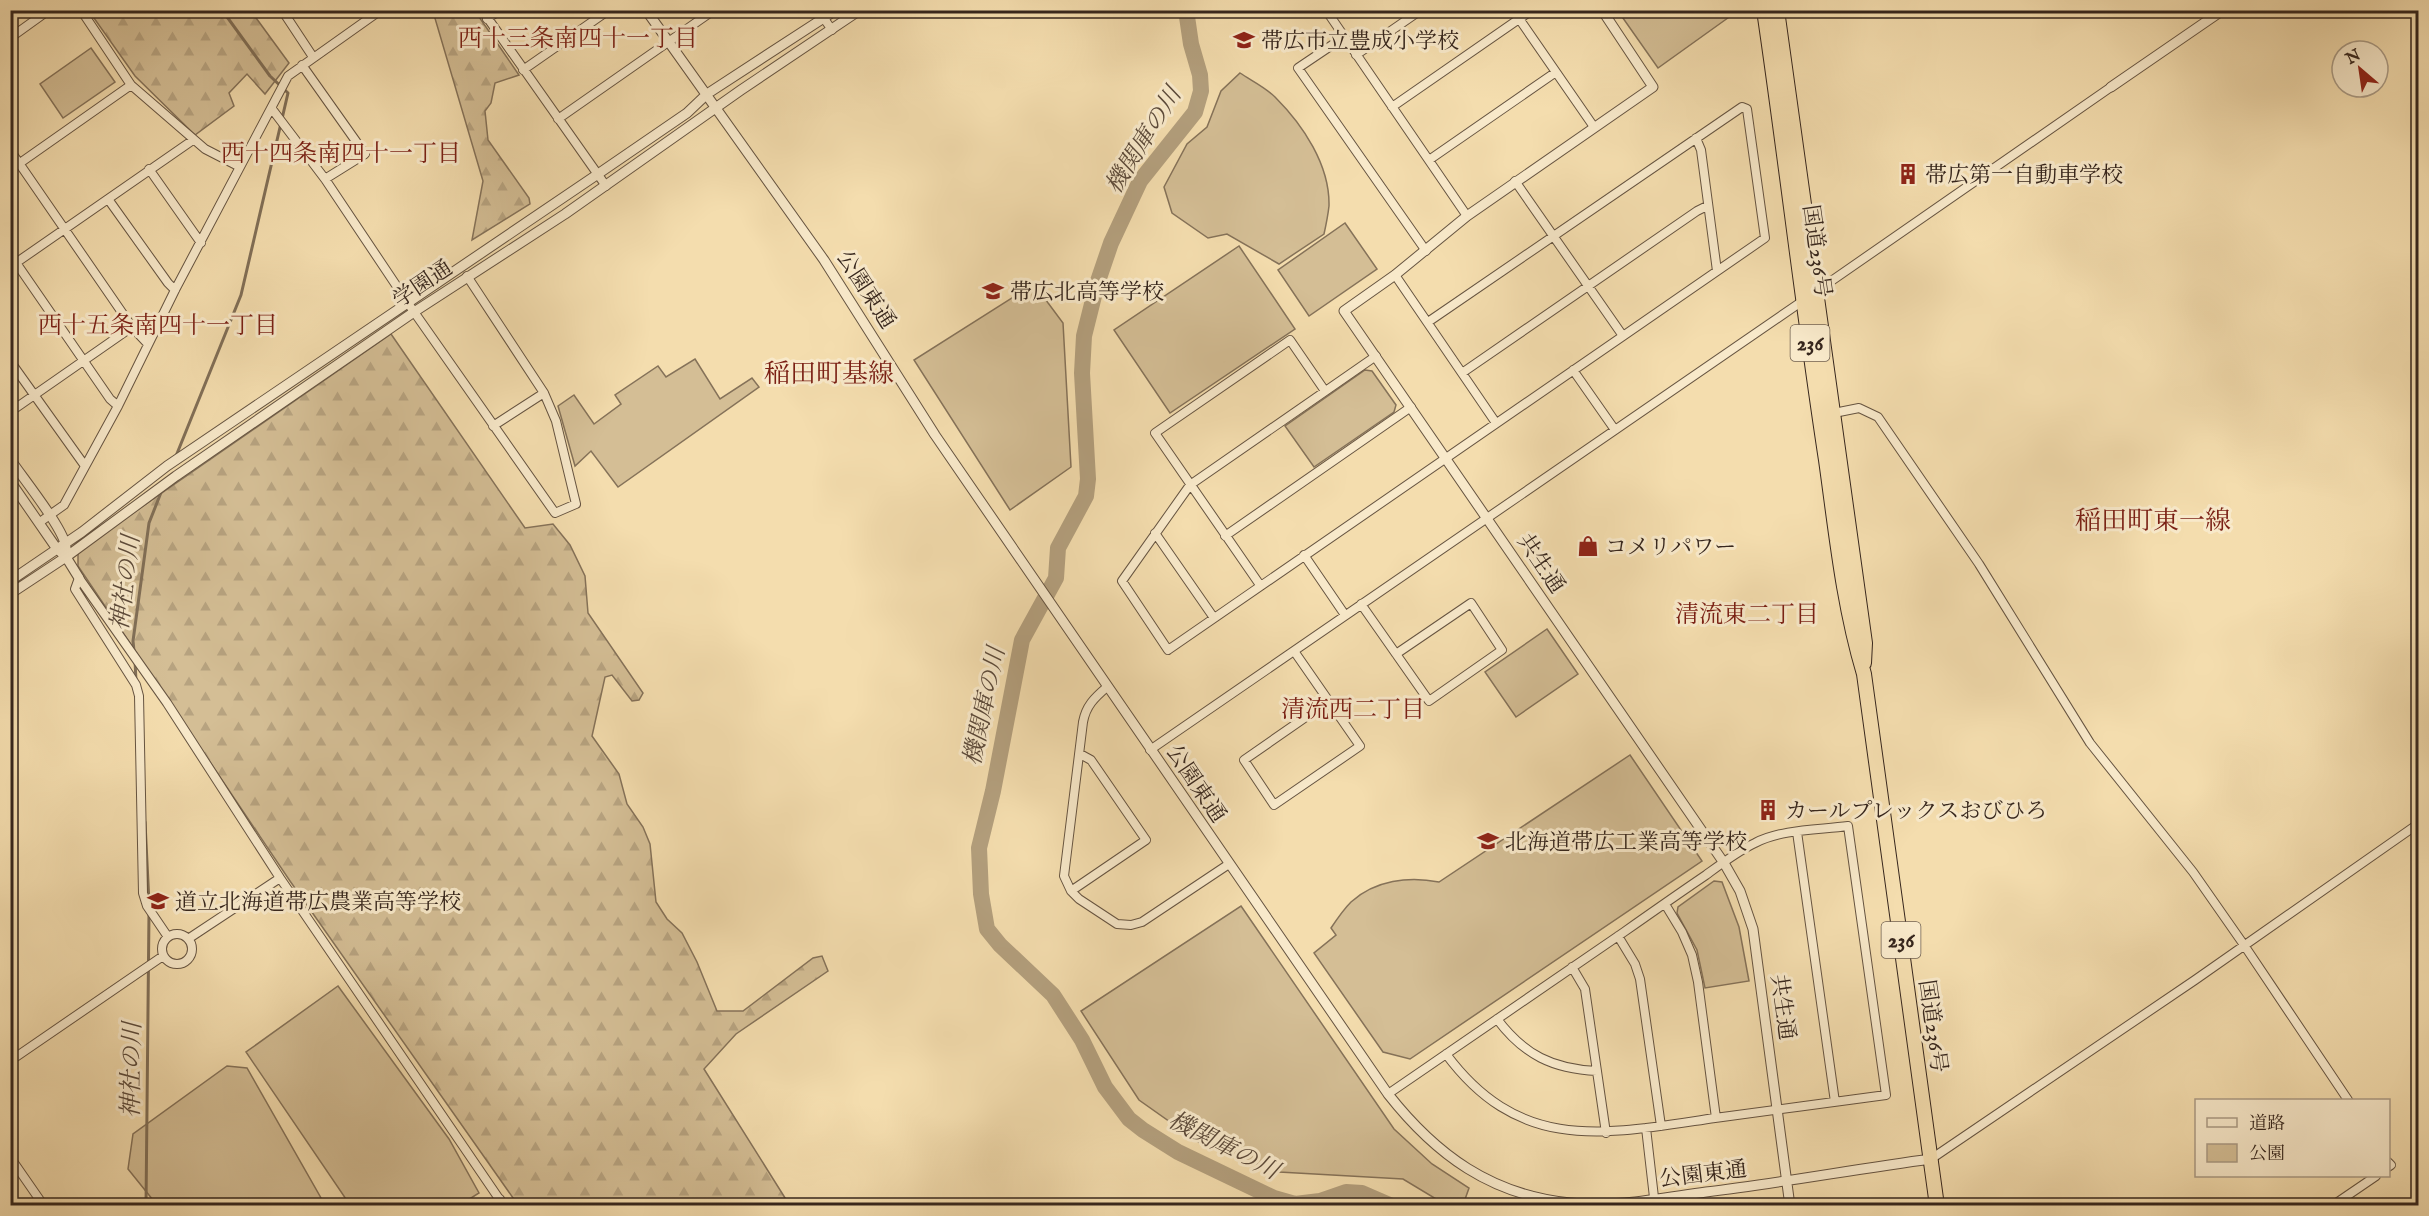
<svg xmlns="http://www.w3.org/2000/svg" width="2429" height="1216" viewBox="0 0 2429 1216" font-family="'IM FELL English','Noto Serif JP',serif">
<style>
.forest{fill:url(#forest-firs);stroke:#857259;stroke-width:1.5}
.green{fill:#d4be95;stroke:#857259;stroke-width:1.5}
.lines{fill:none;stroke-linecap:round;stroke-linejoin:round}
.stream{stroke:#816f57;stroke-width:3}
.river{stroke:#b39f7d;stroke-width:16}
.minor-casing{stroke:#665441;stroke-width:10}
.tertiary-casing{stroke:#665441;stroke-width:11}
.trunk-casing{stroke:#36261d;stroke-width:16}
.minor{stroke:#f8e9ca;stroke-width:8}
.tertiary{stroke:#f8e9ca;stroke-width:9}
.trunk{stroke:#f4ddae;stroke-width:14}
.labels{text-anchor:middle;stroke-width:6;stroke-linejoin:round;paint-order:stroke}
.shield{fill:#f8e9ca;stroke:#706051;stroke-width:1.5}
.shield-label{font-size:21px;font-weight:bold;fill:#36261d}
.poi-label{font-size:22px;fill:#36261d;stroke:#f8e9ca;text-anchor:start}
.street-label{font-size:22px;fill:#36261d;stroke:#f8e9ca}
.neighbourhood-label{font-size:24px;fill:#7a1f14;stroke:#f8e9ca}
.water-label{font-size:24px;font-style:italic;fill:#5c4a3a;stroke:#f8e9ca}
.quarter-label{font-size:26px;fill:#7a1f14;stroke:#f8e9ca}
</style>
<defs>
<pattern id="forest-firs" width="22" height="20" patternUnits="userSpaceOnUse" patternTransform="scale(1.5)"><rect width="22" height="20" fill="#d4be95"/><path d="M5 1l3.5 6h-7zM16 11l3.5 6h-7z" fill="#b7a380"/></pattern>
</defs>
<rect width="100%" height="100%" fill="#f4ddae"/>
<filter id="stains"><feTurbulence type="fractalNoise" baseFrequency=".00333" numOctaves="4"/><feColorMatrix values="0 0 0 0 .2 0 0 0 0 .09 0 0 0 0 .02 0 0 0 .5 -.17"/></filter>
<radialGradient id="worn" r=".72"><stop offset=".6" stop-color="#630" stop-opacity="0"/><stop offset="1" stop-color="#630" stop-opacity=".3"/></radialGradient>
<path class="forest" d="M89,11H251L289,63L265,94L247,74L229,93L234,106L195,135L135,76Z
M442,11H475L519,75L495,83L491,103L485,111L488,140L529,198L530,204L472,240L483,181L434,15Z
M391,334L525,528L553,524L570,545L585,576L588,613L643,693L639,700L632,701L612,675L605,677L592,736L619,774L627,804L643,827L650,844L656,902L667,919L682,933L697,962L717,1011H743L813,958L822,956L828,971L736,1034L704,1069L787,1201V1205H518L290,881L78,566V551Z"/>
<path class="green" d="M1739,10L1658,68L1618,11V10Z
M91,48L115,82L63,118L40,84Z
M1240,73C1252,81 1265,87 1275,97C1303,125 1330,165 1329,206C1328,215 1326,225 1324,234L1279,264L1227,234L1208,238L1172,213L1164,187L1187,144L1207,127L1221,91Z
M1345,223L1377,269L1309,316L1278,270Z
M1239,246L1295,329L1170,413L1114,330Z
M1034,284L1063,323L1071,467L1010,510L914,360Z
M695,359L720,399L752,378L759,387L618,487L591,451L575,466L558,406L574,395L594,424L621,404L615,395L658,366L666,377Z
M1365,370L1372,371L1396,405L1394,412L1314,467L1285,426Z
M1547,629L1578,674L1516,717L1485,672Z
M1630,755L1702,861L1410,1059L1383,1052L1314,953L1336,935L1331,928C1337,919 1344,909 1351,902C1375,880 1409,876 1439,882Z
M1714,881L1722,882L1739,927L1749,981L1705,988L1697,950L1677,913L1678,907Z
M1241,906L1394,1129L1432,1164L1469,1188L1463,1205H1446L1403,1179L1279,1172L1200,1143L1139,1100L1081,1011Z
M338,986L449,1139L479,1193L460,1205H350L246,1052Z
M227,1066L247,1068L321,1198L308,1205H157L128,1169L133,1134Z"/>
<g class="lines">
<path class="stream" d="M176,456L241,295L288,93L270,76L222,10
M134,651L133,641L149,523L162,490
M135,661L136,681
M145,822L149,903
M146,1206L149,912"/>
<path class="river" d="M1186,10L1191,44L1200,75L1201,91L1195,112L1140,181L1111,243L1097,284L1084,336L1082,373L1088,479L1086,496L1058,548L1056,578L1022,640L993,791L979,848L981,894L987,929L1000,945L1053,995L1082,1040L1105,1087L1129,1119L1143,1130L1178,1152L1274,1198L1295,1204L1320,1201L1346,1192L1362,1193L1392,1206"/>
<defs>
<path id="minor" d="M81,10L131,85L205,149L240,167
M282,10L313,57
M482,10L606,186
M818,10L832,30
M1326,10L1467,216
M1513,10L1594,127
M487,19L500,10
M1344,37L1298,68L1426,251
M10,38L49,10
M1356,55L1421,10
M302,65L365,154L325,179
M523,70L609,10
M1392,107L1532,10
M272,109L325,179L412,309L555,513L576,504L556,421L544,393L467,276
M558,119L714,10
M1696,138L1701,150L1717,271
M10,150L132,327L148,344
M1429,160L1556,72
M20,163L131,85
M149,169L201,243
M1515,181L1623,336
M108,199L168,283L175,290
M10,254L110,399L118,406
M10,267L193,140
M1395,275L1496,423
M1814,293L2111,87
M1376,356L1190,485L1122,581L1168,650L1765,238L1747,109L1742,107L1428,322
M10,361L85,466
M1573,370L1615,430
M1462,373L1697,211L1707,206
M10,412L132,327
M1829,414L1859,408L1878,417L1979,564L2090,743L2193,872L2244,945L2348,1100
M493,426L544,393
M40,522L64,505L118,406L175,290L288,76L381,10
M1155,533L1214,618
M1225,536L1411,407
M1304,555L1345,615
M79,578L167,703L280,878L504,1206
M79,578L75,589L136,685L139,696L143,893L147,906L168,937
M1260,585L1155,433L1290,340L1325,391
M1361,604L1429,701L1502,650L1471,603L1396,654
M1294,651L1360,746L1274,805L1244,760L1329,701
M1107,687C1094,698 1086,706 1083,722L1064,876L1071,891L1079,899L1117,924L1131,925L1142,922L1229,864
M1150,750L1804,300
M1797,832L1835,1102
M1071,891L1146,840L1091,760L1080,754
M1665,904L1682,932L1692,955L1698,982L1716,1118
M162 949a15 15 0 1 1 30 0a15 15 0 1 1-30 0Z
M1618,936L1635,964L1640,979L1661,1126
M188,939L280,878
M1572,967L1585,989L1606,1133
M1497,1019C1524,1055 1553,1069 1597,1071
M10,1061L163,956
M1388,1094C1466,1040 1545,987 1624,932C1651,913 1678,894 1706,875C1721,864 1738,851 1755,843C1782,829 1818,830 1848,826L1886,1095C1829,1103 1772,1110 1715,1118C1607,1134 1521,1155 1446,1054
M1646,1128L1655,1206
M10,1157L44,1206
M1931,1159L2195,980L2418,824
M2388,1162L2391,1165L2388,1167
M490,1206L500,1199
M2332,1206L2376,1176"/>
<path id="tertiary" d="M646,10L824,260L935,435L1388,1094C1436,1155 1491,1195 1570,1203C1614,1208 1662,1198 1706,1192C1781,1183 1856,1169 1931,1159
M1602,10L1653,87L1467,216L1395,275L1344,311L1724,863L1740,891L1753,929L1790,1206
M2111,87L2223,10
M10,459C22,477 65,530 66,548
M10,481L57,549L66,557L79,578
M10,581L82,532L167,466L598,174L687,113L707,94L836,10
M10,594L66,557L176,476L414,312L565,214L741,90L860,10"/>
<path id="trunk" d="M1764,10C1786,160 1803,310 1826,460C1836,531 1843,604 1864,674L1937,1206
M1777,10L1865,643L1864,663"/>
</defs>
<use href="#minor" class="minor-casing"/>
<use href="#tertiary" class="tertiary-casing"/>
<use href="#trunk" class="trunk-casing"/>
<use href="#minor" class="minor"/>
<use href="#tertiary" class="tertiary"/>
<use href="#trunk" class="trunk"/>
</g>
<defs>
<symbol id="school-bare" viewBox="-9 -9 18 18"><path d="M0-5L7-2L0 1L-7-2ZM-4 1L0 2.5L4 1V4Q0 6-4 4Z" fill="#8f2418" stroke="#f8e9ca" stroke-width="2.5" paint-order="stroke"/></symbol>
<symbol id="building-bare" viewBox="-9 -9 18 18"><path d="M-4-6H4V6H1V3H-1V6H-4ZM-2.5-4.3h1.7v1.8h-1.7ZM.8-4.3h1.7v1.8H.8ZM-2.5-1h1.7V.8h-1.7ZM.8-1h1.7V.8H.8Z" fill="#8f2418" stroke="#f8e9ca" stroke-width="2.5" paint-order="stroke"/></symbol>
<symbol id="shop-bare" viewBox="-9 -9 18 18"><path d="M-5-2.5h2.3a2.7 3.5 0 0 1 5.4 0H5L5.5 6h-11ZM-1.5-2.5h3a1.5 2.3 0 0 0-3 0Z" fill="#8f2418" stroke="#f8e9ca" stroke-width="2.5" paint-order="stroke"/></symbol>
</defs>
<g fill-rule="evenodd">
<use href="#school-bare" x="1229" y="25" width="30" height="30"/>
<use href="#building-bare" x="1893" y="159" width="30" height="30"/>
<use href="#school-bare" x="978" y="276" width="30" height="30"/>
<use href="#shop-bare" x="1573" y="531" width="30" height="30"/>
<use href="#building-bare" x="1753" y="795" width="30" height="30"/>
<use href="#school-bare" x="1473" y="826" width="30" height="30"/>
<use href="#school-bare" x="143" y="886" width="30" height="30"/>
</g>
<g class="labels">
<g class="shield">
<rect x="1790.5" y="325" width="39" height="36" rx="4.5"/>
<rect x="1881.5" y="922" width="39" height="36" rx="4.5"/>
</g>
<g class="shield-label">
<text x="1810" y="350">236</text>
<text x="1901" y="947">236</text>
</g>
<g class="poi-label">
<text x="1261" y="48">帯広市立豊成小学校</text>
<text x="1925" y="182">帯広第一自動車学校</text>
<text x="1010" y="299">帯広北高等学校</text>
<text x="1605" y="554">コメリパワー</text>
<text x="1785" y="818">カールプレックスおびひろ</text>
<text x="1505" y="849">北海道帯広工業高等学校</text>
<text x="175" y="909">道立北海道帯広農業高等学校</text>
</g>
<g class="street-label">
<text transform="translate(1818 251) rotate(82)" y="8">国道236号</text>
<text transform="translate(422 283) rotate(-34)" y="8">学園通</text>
<text transform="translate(867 289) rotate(57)" y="8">公園東通</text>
<text transform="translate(1542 563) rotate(56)" y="8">共生通</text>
<text transform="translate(1197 783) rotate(56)" y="8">公園東通</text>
<text transform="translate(1784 1007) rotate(82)" y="8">共生通</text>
<text transform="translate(1934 1026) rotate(82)" y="8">国道236号</text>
<text transform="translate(1703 1173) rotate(-7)" y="8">公園東通</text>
</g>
<g class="neighbourhood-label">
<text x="578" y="46">西十三条南四十一丁目</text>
<text x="341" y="161">西十四条南四十一丁目</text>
<text x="158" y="333">西十五条南四十一丁目</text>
<text x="1747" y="622">清流東二丁目</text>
<text x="1353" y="717">清流西二丁目</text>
</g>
<g class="water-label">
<text transform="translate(1143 140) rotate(-58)" y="8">機関庫の川</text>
<text transform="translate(125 583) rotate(-83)" y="8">神社の川</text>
<text transform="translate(984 706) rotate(-78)" y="8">機関庫の川</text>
<text transform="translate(131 1070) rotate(-89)" y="8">神社の川</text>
<text transform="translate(1224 1145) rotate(27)" y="8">機関庫の川</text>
</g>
<g class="quarter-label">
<text x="829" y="382">稲田町基線</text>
<text x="2153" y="529">稲田町東一線</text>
</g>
</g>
<rect width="2429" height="1216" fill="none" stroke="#f4ddae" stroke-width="36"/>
<rect x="12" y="12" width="2405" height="1192" fill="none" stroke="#36261d" stroke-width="3"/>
<rect x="18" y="18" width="2393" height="1180" fill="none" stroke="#36261d" stroke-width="1.5"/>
<rect x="2195" y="1099" width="195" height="78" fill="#f8e9ca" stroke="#aa9b85" stroke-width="1.5"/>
<rect x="2207" y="1118" width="30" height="9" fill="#f8e9ca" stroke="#aa9b85" stroke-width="1.5"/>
<text x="2249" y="1129" font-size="18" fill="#36261d">道路</text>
<rect x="2207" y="1144" width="30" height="18" fill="#d4be95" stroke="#aa9b85" stroke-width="1.5"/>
<text x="2249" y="1159" font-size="18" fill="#36261d">公園</text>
<g transform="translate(2360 69) rotate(331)"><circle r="28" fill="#f8e9ca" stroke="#aa9b85" stroke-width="1.5"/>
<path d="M0-4.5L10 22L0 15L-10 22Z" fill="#8f2418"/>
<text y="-9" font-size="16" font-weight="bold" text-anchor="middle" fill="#36261d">N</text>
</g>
<rect width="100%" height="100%" filter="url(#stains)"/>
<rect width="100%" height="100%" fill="url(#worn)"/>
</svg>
